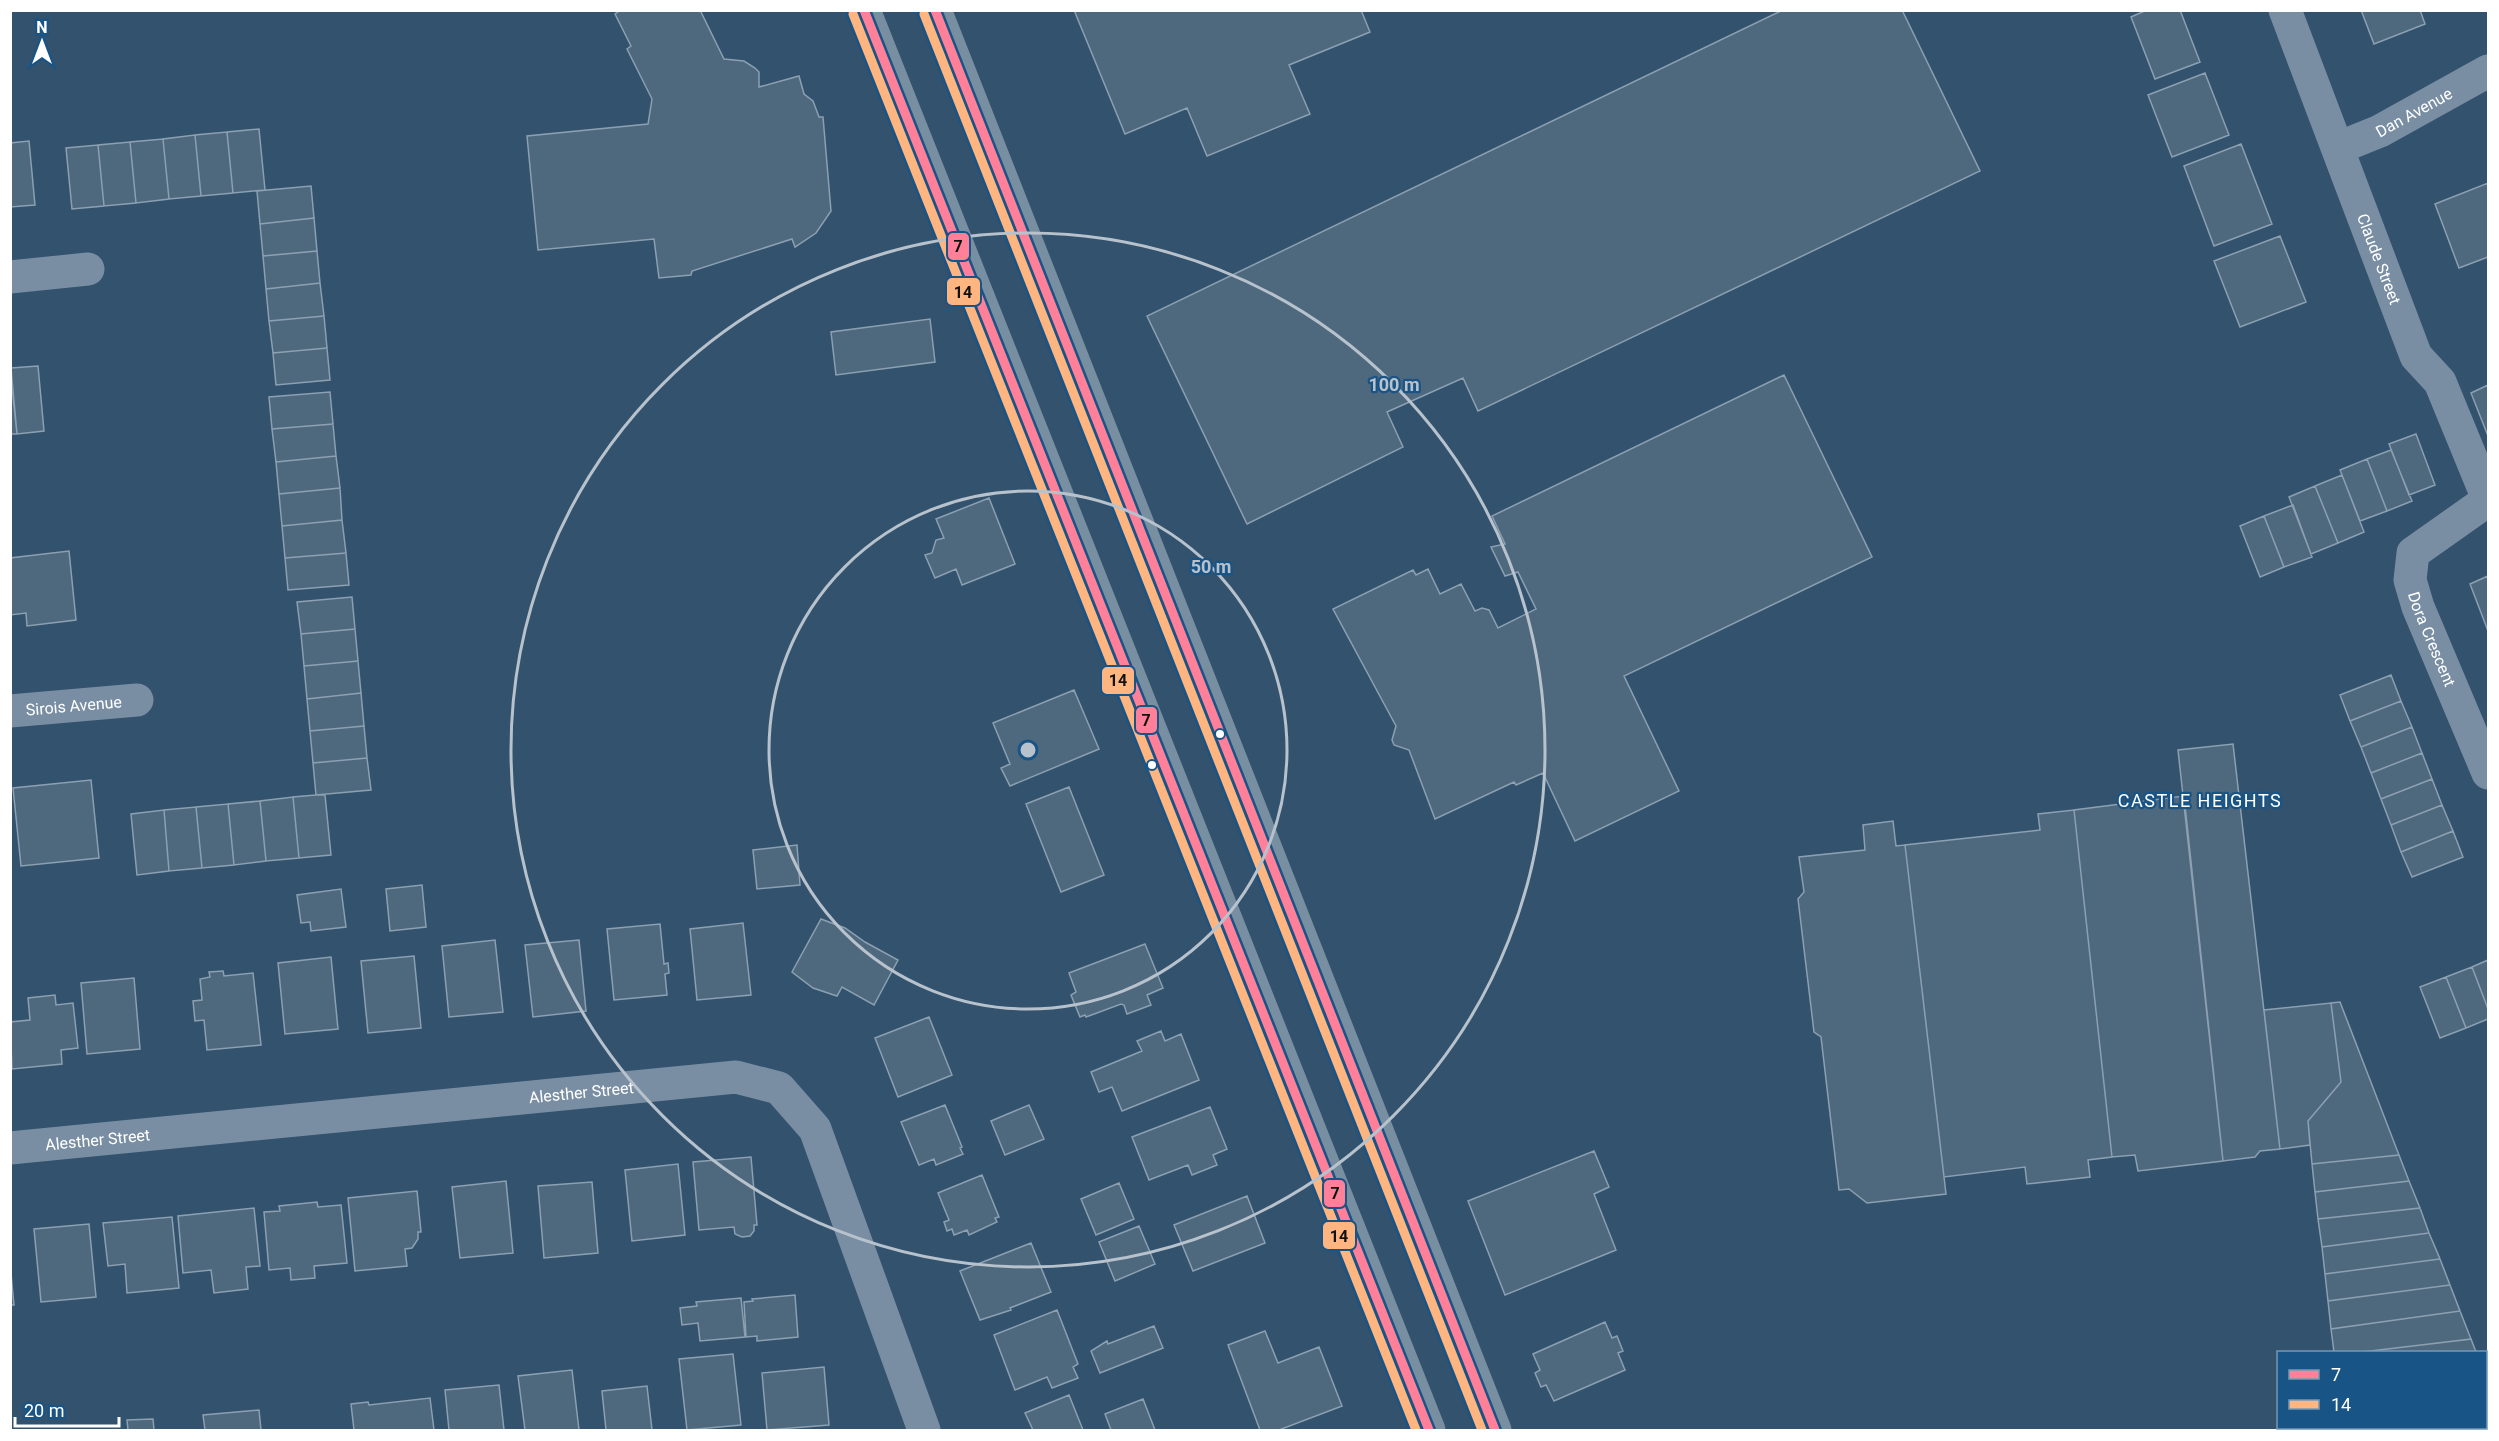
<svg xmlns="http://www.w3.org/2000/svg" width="2499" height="1441" viewBox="0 0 2499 1441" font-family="Roboto,sans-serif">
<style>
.building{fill:#4e687e;stroke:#8ca0b1;stroke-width:1.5}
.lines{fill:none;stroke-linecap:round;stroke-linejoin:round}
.minor{stroke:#798ea3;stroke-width:33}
.major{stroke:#788ea1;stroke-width:33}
.bus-1-casing{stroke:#195486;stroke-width:14}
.bus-2-casing{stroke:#195486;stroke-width:14}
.bus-1{stroke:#ff8098;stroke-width:9}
.bus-2{stroke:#ffb580;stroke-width:9}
.ring{fill:none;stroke:#b7c2cc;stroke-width:3}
.bus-dot{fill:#fff;stroke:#195486;stroke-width:2}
.labels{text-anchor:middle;stroke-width:4.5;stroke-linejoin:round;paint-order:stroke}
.street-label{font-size:16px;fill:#fff;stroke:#195486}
.neighbourhood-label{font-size:18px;letter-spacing:1.5px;fill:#fff;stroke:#195486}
.centre{fill:#b7c2cc;stroke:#195486;stroke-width:3}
.ring-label{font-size:18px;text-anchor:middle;font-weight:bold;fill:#b7c2cc;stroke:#195486;stroke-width:4.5;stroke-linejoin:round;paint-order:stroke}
.line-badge{stroke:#195486;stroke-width:2}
.pale-badge-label{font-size:16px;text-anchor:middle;font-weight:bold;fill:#111}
</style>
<rect width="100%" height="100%" fill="#32526e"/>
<path class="building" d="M621,10H700L724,59L744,61L755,68L759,72V87L799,76L804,94L813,101L819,117H823L831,211L816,233L795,247L792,239L692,271L691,275L659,278L654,239L538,250L527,136L648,124L652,99L627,49L631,46L615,14Z
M1074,10H1361L1370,32L1289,65L1310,114L1207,156L1187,108L1125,134Z
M1783,10H1902L1980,171L1478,411L1463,378L1387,412L1403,447L1247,524L1147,316Z
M2147,10H2180L2200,62L2155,79L2131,17Z
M2361,10H2420L2425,24L2374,44Z
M2205,73L2229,135L2172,157L2148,95Z
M259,129L265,190L233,193L227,132Z
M227,132L233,193L201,196L195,135Z
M195,135L201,196L169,199L163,139Z
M163,139L169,199L136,203L130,142Z
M29,141L35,205L10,207V143Z
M130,142L136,203L104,206L98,145Z
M2241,144L2272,224L2214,246L2184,166Z
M98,145L104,206L72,209L66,148Z
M2488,183V257L2459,268L2435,204Z
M311,186L314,218L260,224L257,191Z
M314,218L317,251L263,256L260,224Z
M2280,236L2306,302L2240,327L2214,261Z
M317,251L320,283L266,289L263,256Z
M320,283L324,316L269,321L266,289Z
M324,316L327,348L273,353L269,321Z
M930,319L935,362L836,375L831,332Z
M327,348L330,380L276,385L273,353Z
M38,366L44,431L17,434L11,368Z
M10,368L17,434H10Z
M1784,375L1872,557L1624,676L1679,791L1575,841L1543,773L1516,785L1514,782L1435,819L1409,750L1394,745L1392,740L1396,726L1333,609L1413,570L1416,575L1428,569L1440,594L1461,584L1475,611L1482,608L1489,610L1498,628L1536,609L1518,572L1505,576L1491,547L1505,544L1492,516Z
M2488,385V436L2471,393Z
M330,392L333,424L272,429L269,397Z
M333,424L336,456L276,462L272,429Z
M2416,434L2435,485L2409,495L2389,444Z
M2391,450L2412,501L2387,511L2367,459Z
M336,456L340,488L279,494L276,462Z
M2367,459L2387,511L2360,521L2340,470Z
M2342,475L2364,532L2338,543L2315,486Z
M2315,486L2338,543L2311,554L2289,497Z
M340,488L342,520L282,526L279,494Z
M989,498L1015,564L962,585L956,569L935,578L925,555L932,553L936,540L944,538L936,519Z
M2293,505L2312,557L2284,567L2264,516Z
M2264,516L2284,567L2260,577L2240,526Z
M342,520L346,553L285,558L282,526Z
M69,551L76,620L27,626L26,613L10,615V558Z
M346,553L349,585L288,590L285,558Z
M2488,576V631L2470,584Z
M352,597L355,629L301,634L297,602Z
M355,629L358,661L304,666L301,634Z
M358,661L361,693L307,699L304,666Z
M2391,675L2401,701L2350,721L2340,695Z
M1074,690L1099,749L1010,786L1001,768L1010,764L993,723Z
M361,693L364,726L310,731L307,699Z
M2401,701L2412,727L2361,747L2350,721Z
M364,726L367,758L313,763L310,731Z
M2412,727L2422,753L2371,773L2361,747Z
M2233,744L2280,1149L2260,1151L2255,1157L2223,1161L2178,750Z
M2422,753L2432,779L2381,799L2371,773Z
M367,758L371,790L316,795L313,763Z
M2432,779L2442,805L2391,825L2381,799Z
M91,780L99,858L21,866L13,788Z
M1069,787L1104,875L1061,892L1026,804Z
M316,795H325L331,855L299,858L293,797Z
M2184,796L2223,1161L2138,1171L2135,1155L2112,1157L2074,810Z
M293,797L299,858L266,861L260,801Z
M260,801L266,861L234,865L228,804Z
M228,804L234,865L202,868L196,807Z
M2442,805L2453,831L2401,852L2391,825Z
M196,807L202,868L169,871L164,810Z
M164,810L169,871L137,875L131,814Z
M2074,810L2112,1157L2088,1160L2090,1177L2027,1184L2025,1167L1944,1177L1905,845L2040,830L2038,814Z
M1893,821L1896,846L1905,845L1946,1194L1867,1203L1849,1189L1839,1190L1821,1037L1814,1032L1798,899L1804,892L1799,857L1865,850L1863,825Z
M2453,831L2463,857L2412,877L2401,852Z
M797,845L800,885L757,889L753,850Z
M422,885L426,927L390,931L386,889Z
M341,889L346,927L311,931L310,922L301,923L297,895Z
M821,919L845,928L865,942L898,960L874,1005L842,987L837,996L813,988L792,972Z
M743,923L751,995L697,1000L690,929Z
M660,924L664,964L668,963L669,973L665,974L667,995L614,1000L607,929Z
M495,940L503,1012L449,1017L442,946Z
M579,940L586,1011L533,1017L525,945Z
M1145,944L1163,988L1147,995L1151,1005L1127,1014L1124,1005L1121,1004L1086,1017L1085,1015L1080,1017L1071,995L1076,992L1069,973Z
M414,956L421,1028L368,1033L361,961Z
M331,957L338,1029L285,1034L278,963Z
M2488,960V1009L2472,967Z
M2472,967L2488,1009V1019L2466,1028L2446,977Z
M223,971L224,976L253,973L261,1045L207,1050L204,1020L195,1021L193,1001L202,1000L200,979L210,977L209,972Z
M2446,977L2466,1028L2440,1038L2420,987Z
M134,978L140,1049L87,1054L81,983Z
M55,995L56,1005L73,1003L78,1048L61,1050L62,1064L12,1069L10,1022L30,1020L28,998Z
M2340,1002L2399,1155L2312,1164L2308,1121L2341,1082L2331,1003Z
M2331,1003L2341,1082L2308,1121L2310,1145L2280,1149L2264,1010Z
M929,1017L952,1075L898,1097L875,1038Z
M1161,1031L1165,1041L1181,1034L1199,1080L1122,1111L1112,1087L1099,1092L1091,1072L1142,1051L1137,1041Z
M945,1105L962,1147L960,1148L963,1154L936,1165L934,1159L919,1165L901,1122Z
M1029,1105L1044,1139L1005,1155L991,1121Z
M1210,1107L1227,1149L1213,1155L1217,1165L1192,1175L1188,1165L1149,1180L1132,1137Z
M1594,1151L1609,1187L1594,1194L1616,1250L1505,1295L1468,1201Z
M2399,1155L2409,1181L2315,1192L2312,1164Z
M751,1157L757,1225H754V1231L750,1236L742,1237L735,1234L734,1227L699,1230L693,1162Z
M678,1164L685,1235L632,1241L625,1170Z
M982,1175L999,1217L995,1218L997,1222L969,1235L967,1230L954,1235L952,1229L947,1231L944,1222L949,1220L938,1193Z
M506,1181L513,1253L460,1258L452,1187Z
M2409,1181L2420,1208L2318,1219L2315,1192Z
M592,1182L598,1253L544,1258L538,1186Z
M1119,1183L1134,1219L1096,1235L1081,1199Z
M417,1191L421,1232H418V1239L412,1248L405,1249L407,1266L355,1271L348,1198Z
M1247,1196L1265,1243L1193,1271L1174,1225Z
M317,1202L318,1207L341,1205L347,1263L314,1266L315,1278L291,1280L290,1268L269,1270L264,1212L280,1211L279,1206Z
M254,1208L260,1266L246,1267L248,1289L214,1293L211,1270L183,1273L178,1216Z
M2420,1208L2429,1233L2322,1247L2318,1219Z
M172,1217L179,1288L127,1293L125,1264L108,1266L103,1223Z
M89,1224L96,1297L41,1302L34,1229Z
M1139,1226L1155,1264L1115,1281L1099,1242Z
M2429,1233L2440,1259L2325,1274L2322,1247Z
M1031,1243L1051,1292L1010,1308L1011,1310L980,1320L960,1271Z
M2440,1259L2450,1285L2328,1301L2325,1274Z
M10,1263L14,1305H10Z
M2450,1285L2460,1311L2331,1329L2328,1301Z
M795,1295L798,1337L757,1341V1336L746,1337L744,1302L753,1301L752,1299Z
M741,1298L745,1337L700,1341L698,1323L682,1325L680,1308L697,1306L696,1302Z
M1057,1310L1078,1364L1073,1367L1078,1378L1052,1388L1047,1377L1015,1390L994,1335Z
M2460,1311L2471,1339L2362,1352H2334L2331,1329Z
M1605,1322L1612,1338L1617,1336L1623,1351L1618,1353L1625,1370L1554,1401L1546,1385L1541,1387L1535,1373L1540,1370L1533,1354Z
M1154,1326L1163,1348L1100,1373L1091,1351L1107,1341L1108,1344Z
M1265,1331L1278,1363L1319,1347L1342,1406L1279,1430H1260L1228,1345Z
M2471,1339L2476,1352H2362Z
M733,1354L741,1425L687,1430L679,1359Z
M824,1367L829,1425L767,1430L762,1373Z
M572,1370L579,1430H525L518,1376Z
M2486,1377L2488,1385V1422H2486Z
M499,1385L504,1430H449L445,1390Z
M647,1386L652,1430H606L602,1391Z
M1069,1395L1083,1430H1033L1025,1413Z
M430,1398L434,1430H354L351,1404L368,1402L369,1405Z
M1143,1399L1155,1430H1111L1105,1414Z
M259,1410L261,1430H205L203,1415Z
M153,1419L154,1430H128L127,1420Z
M2486,1422H2488V1430H2419L2444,1428H2486Z
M2343,1428H2444L2419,1430H2343Z"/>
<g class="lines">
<g class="minor">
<path id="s1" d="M2285,10L2416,356L2440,382L2488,499"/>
<path id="s2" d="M2338,148L2380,131L2488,71"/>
<path d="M10,277L88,269"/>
<path id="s3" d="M2488,500L2413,553L2410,580L2418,607L2488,773"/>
<path id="s4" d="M10,711L137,700"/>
<path id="s5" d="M10,1148L736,1077L779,1088L815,1129L924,1430"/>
</g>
<path class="major" d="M864,10L1429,1430
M935,10L1495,1430"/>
<defs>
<path id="bus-1" d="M864,10L1429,1430
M935,10L1495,1430"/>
<path id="bus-2" d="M853,14L1416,1430
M924,14L1482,1430"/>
</defs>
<use href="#bus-1" class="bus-1-casing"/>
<use href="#bus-2" class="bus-2-casing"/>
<use href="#bus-1" class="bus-1"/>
<use href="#bus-2" class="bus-2"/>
</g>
<g class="ring">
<circle cx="1028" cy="750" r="259"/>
<circle cx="1028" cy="750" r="517"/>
</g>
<g class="bus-dot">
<circle cx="1220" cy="734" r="5"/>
<circle cx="1152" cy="765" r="5"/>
</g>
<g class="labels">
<g class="street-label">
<text dy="6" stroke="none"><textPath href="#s2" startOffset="84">Dan Avenue</textPath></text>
<text dy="6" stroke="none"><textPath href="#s1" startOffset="266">Claude Street</textPath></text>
<text dy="6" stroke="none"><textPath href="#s3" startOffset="182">Dora Crescent</textPath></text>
<text dy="6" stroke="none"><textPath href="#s4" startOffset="64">Sirois Avenue</textPath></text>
<text dy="6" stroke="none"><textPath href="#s5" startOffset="574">Alesther Street</textPath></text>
<text dy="6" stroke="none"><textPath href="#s5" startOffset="88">Alesther Street</textPath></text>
</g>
<g class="neighbourhood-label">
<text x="2200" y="807">CASTLE HEIGHTS</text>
</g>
</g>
<circle cx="1028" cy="750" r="9" class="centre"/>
<g class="ring-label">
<text x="1394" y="391">100 m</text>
<text x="1211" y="573">50 m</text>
</g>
<g class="line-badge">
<rect x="947" y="232" width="23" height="29" rx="6" fill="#ff8098"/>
<rect x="946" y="277" width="35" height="29" rx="6" fill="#ffb580"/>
<rect x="1101" y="666" width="34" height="29" rx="6" fill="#ffb580"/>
<rect x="1135" y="706" width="23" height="28" rx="6" fill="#ff8098"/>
<rect x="1323" y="1179" width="23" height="29" rx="6" fill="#ff8098"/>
<rect x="1322" y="1221" width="34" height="29" rx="6" fill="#ffb580"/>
</g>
<g class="pale-badge-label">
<text x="958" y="252">7</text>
<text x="963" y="298">14</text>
<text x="1118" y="686">14</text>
<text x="1146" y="726">7</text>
<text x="1335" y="1199">7</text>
<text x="1339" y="1242">14</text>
</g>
<rect width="2499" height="1441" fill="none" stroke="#ffffff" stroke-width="24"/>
<rect x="2277" y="1351" width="210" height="78" fill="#195486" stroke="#7598b6" stroke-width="1.5"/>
<rect x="2289" y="1370" width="30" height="9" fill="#ff8098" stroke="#7598b6" stroke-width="1.5"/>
<text x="2331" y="1381" font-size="18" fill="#ffffff">7</text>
<rect x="2289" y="1400" width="30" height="9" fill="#ffb580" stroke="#7598b6" stroke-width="1.5"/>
<text x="2331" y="1411" font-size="18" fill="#ffffff">14</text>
<g transform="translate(42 42)" stroke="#195486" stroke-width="4.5" paint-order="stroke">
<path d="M0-4.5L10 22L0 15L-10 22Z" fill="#ffffff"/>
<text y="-9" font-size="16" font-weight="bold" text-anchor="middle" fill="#ffffff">N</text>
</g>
<path d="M15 1417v9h104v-9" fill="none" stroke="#ffffff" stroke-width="3"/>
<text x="24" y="1417" font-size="18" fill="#ffffff" stroke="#195486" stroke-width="4.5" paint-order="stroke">20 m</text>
</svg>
